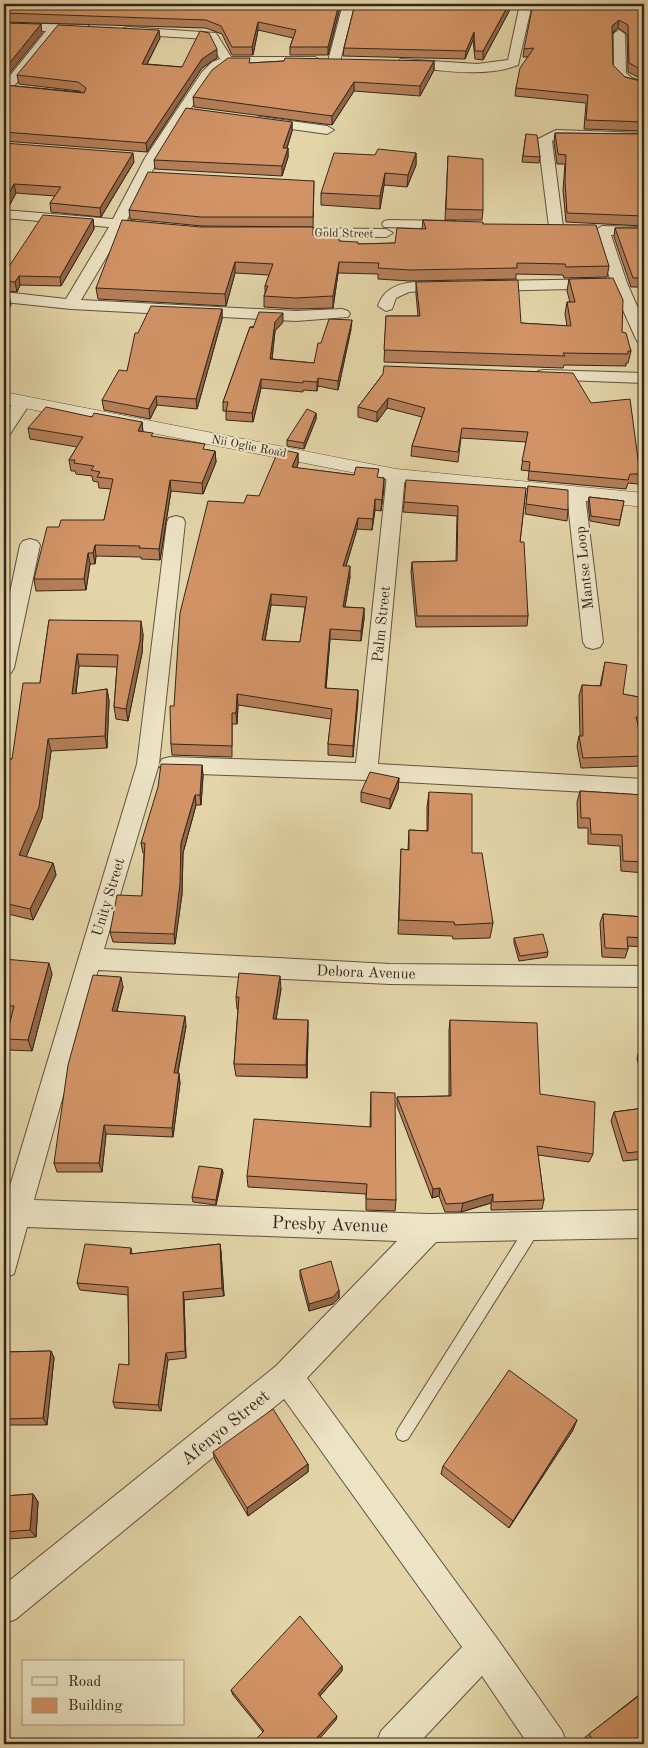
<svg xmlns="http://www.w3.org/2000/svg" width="648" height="1748" viewBox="0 0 648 1748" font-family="'Old Standard TT',serif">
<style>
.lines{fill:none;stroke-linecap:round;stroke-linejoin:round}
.service-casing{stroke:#605240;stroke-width:2}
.minor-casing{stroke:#605240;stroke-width:2}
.tertiary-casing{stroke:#605240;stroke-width:1}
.service{fill:#ede4c6;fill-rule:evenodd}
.minor{fill:#ede4c6;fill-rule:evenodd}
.tertiary{fill:#ede4c6;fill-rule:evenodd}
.wall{fill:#b57f59;stroke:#34261d;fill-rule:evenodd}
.shaded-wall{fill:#936848;stroke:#34261d}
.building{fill:#d29467;stroke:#34261d;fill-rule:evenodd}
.labels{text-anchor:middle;stroke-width:4;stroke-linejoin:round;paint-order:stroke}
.far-street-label{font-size:12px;fill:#34261d;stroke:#ede4c6}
.street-label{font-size:15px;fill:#34261d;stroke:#ede4c6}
.near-street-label{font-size:18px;fill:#34261d;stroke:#ede4c6}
</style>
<rect width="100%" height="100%" fill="#e3d5a8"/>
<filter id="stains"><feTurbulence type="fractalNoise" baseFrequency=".004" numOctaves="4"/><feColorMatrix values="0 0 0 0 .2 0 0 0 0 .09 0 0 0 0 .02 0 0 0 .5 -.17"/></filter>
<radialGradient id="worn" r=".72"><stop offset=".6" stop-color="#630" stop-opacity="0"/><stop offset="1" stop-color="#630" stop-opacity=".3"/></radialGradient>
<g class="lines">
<defs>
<path id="service" d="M533,1222L538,1223L540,1228L538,1233L408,1439L403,1441L398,1439L396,1434L398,1429L528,1223Z"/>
<path id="minor" d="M343,4H355L340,61L334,65L328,61Z
M520,4H532L518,65C483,79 438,69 401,67L395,63L401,59L477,64L508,60Z
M4,23L87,25L93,29L87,33L58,32L10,91H4V83L46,31L4,30Z
M128,27L216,33L231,57H315L321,61L315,65H228L220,68L213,74L159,158L127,220L136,222L138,225L131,229H123L81,300L296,311L342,309L348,311L350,314L348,317L296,321L71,309L4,302V292L66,299L109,227L4,218V210L113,219L145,158L202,72L212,62L220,59L208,39L124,34V28Z
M619,30L625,34L626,73L632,78L644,82V90L624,84L614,74L613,34Z
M261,117L327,126L334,130L327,134L256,124L254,121L256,118Z
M556,130L644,133V141L558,138L552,141L563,227L556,231L549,227L538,139Z
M389,220L455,221L462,225L455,229L384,227L382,224L384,221Z
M602,226L644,227V235H611L627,283L644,322V344L638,342L636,339L613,288L486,291L478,286L486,281L610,279L595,230Z
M282,228L386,229L393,233L386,237L277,235L275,232L277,229Z
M448,281L456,286L453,289L409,292L396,298L392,309L386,311L378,306C387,277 423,282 448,281Z
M544,370L644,373V383L538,379L536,375L538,371Z
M22,397L28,398L31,402L10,434L4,435V417L16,398Z
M396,470L402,471L405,475L378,764L644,779V795L366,780L170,773L162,771L159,765L162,759L170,757L356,763L387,475L390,471Z
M576,489L583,491L585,495L603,642L600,647L593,649L586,647L583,642L567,495L569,491Z
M176,516L183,518L185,522L159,764L104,949L390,964L644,966V987L390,984L98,970L34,1200L429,1214L644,1210V1238L436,1242L307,1378L496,1637L562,1731L567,1744H528L482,1676L418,1744H376L381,1731L462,1647L284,1399L16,1619L4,1624V1585L276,1366L397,1241L27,1227L14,1274L4,1278V1206L137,764L167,522L169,518Z
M30,539L37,541L40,545L14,668L11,673L4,675V621L20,545L23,541Z"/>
<path id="tertiary" d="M4,392L396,469L644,493V507L396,481L4,404Z"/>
</defs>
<use href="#service" class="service-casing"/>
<use href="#minor" class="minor-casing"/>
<use href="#tertiary" class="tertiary-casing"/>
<use href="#service" class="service"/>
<use href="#minor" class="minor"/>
<use href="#tertiary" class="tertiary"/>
</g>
<path class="wall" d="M341,4L328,55H290V47L293,38L258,30L253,55H232L222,34L206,28L4,22V10Z
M355,4H513L483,60L475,59L473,40L465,59L343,56L344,48Z
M644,4V80L628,72L627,34L618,28L613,33V65L625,77L644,82V131L584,129L586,103L515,96L516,88L528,57H523L524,49Z
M160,38L147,64L182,67L217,58L202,68L147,152L4,141V85L81,92L79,91L19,84L17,75Z
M284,61H434V70L420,96L354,91L332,125L194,107L193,97L250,63Z
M292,122V131L287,148H288V157L282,176L155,169L154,160Z
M555,133L644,134V226L566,222L563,190L565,164H557L554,142Z
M526,134L540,157L539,163L522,162Z
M4,143L134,162L101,217L51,212L50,203L55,196L16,193L8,208L4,209Z
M416,153V165L407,187L384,185L380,209L321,205V193L375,155Z
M448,156L483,210L482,220H445Z
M314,181L313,227L202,226L130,219L129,210Z
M93,219L94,229L61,286L20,285L17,292L4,291V281Z
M423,220L483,224L609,266L607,277L564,278L563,275L516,274V279L410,281L378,279V274L338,273L333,308L296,309L264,307V296L265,293V286L269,275L235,273L226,306L98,299L96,288L201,227L313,235L339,241L358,244L395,243L422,229Z
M615,228H644V287H631L614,237Z
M569,279L622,332L631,351L628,363H626V366L564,365L563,368L384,362L386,316H418L416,294V282L521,323L567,326L565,314L567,302H570L567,291Z
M222,309V319L197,409L157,405L150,419L104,410L102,400L127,371L138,333Z
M283,322L275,331L272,359L314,363L321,343L351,329L338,390L318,386L317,391L303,390V392L261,388L253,422L226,420V411H223V402L250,327Z
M383,374L591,403L640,474L638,484L628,483L626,489L528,480L529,471L521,470L526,442L461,438L458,462L411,456L412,446L422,417L387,408L377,422L358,417V407Z
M316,413V419L304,449L287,446V440Z
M92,417L142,422L143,432L154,437L206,450L215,451L216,462L203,494L171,491L160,560L141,559V557L96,556L95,564H90L86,590L36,591L34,579L59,527L104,520L111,489L99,488L98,482L93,481L92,476L76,474L75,471H71L69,460L77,447L30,439L28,428Z
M298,453V464L296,468L354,475L384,478L381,511L375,510L372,530L357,529L346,566L350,577L345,607L364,608V619L361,641L330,639L326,689L358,690L353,757L328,755V744L331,719L238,705L237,724H232V757L172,755L171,744L174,706L244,503L259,496ZM271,605L305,607L300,642L265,641Z
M528,486L568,510L567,521L525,514Z
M526,488L520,542L528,616L527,626L416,627L411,572L412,562L456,561L457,516L403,512L404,502Z
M589,497L624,501L619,526L590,521L588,503Z
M49,620L143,634L142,653L128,721L116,719L114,707L117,667L79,666L76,694L107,689L109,701L107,748L51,751L42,818L26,857L53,863L56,875L33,920L4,913V760L12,759L40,683Z
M605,662L623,694L644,698V729L639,728L644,750V761L643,766L581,768L577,746L579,736H580L579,696L582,685L600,686Z
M202,765L203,776L201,805H196L183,853L182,894L175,944L113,942L110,932L142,896L144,853H143L141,843Z
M399,778L398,789L390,809L361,802V792Z
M643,790H644V873L621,871L620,846L588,844V828H578L577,802L580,791L642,795Z
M429,792L472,853L493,923L490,938L453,939L452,936L398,934L401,849L408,850L409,830L427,831V807Z
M603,914L644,917V947L628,946V949L625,958L602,957L600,923Z
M514,938L548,952L547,957L519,961L514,943Z
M4,959L52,974L32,1051L10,1050L6,1039L12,1017L4,1016Z
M123,987L117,1011L186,1026L178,1073L180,1083L173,1137L106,1134L102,1172H57L54,1163Z
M281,989L276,1019L308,1032L307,1078L236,1076L234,1064L238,1009H237L236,997Z
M450,1020L540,1094L593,1154L589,1162L538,1155L544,1200L542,1209L491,1210V1203L461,1212H445L439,1196L432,1198L397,1106V1097L449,1096V1030Z
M640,1048H644V1090L637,1058Z
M371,1092L396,1200L395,1211L366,1210V1194L248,1187L247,1176L370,1127Z
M644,1108V1159L623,1161L611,1121L614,1112Z
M222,1169L223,1173L216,1205L193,1202L192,1197Z
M220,1244L221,1252L224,1296L184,1300L186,1358L168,1360L161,1411L115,1408L113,1402L129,1365L128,1295L80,1290L77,1283L131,1248L132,1254Z
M300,1270L339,1290V1298L333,1304L309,1311L300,1277Z
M51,1351L54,1358L47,1425H4V1352Z
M573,1430L509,1528L441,1474L443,1466Z
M213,1452L308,1464V1472L248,1516L215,1460Z
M33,1494L38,1502L36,1537L8,1539L5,1582L4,1583V1496Z
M342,1666V1671L320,1696L336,1720L263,1732L233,1695L231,1690Z
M644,1691V1744H588L584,1738Z"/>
<path class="shaded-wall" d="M339,4H341L328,55V47Z
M509,4H513L483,60V51Z
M619,20L618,28L611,34L612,26Z
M258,22V30L253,55L252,47Z
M41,24L42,33L4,80V70Z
M159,30L160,38L143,72L142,64Z
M474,32L473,40L465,59L466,51Z
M217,49V58L202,68L147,152L146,143L202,59Z
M434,61V70L420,96V86Z
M354,82V91L332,125V116Z
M292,122V131L284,157L283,148Z
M288,148V157L282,176V166Z
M133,153L134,162L101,217L100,208Z
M416,153V165L407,187L408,175Z
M385,173L384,185L380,209V196Z
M14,184L16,193L8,208L6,199Z
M93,219L94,229L61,286L60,277Z
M235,262V273L226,306L225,294Z
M339,262L338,273L333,308V296Z
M19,276L20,285L17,292L15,282Z
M9,295L11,305L4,318V305Z
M222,309V319L197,409L196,399Z
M283,313V322L275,331L271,368L270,359L275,322Z
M352,320L351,329L338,390V381Z
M318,378V386L317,391V382Z
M261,379V388L253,422L252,413Z
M156,396L157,405L150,419L149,409Z
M388,398L387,408L377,422V412Z
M316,413V419L304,449V443Z
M142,422L143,433L138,431Z
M215,451L216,462L203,494L202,483Z
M298,453V464L292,478V467Z
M384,478V489L381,511Z
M170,480L171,491L160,560L159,549Z
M375,499V510L372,530L373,519Z
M358,518L357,529L343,576V566Z
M95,545L96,556L95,564L93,553Z
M88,553L90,564L86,590L84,579Z
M350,566V577L343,618V607Z
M271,594V605L263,651L262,640Z
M364,608V619L361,641V631Z
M141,621L143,634L142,653L128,721L126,709Z
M330,629V639L325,699V688Z
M77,654L79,666L74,706L72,694Z
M107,689L109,701L107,748L105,736Z
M358,690V701L353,757V746Z
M237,694L238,705L237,724L236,713Z
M48,739L51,751L42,818L22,867L19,855Z
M202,765L203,776L201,805L200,795Z
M399,778L398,789L390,809V799Z
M195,795L196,805L183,853L182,894L175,944L174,934L181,843Z
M53,863L56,875L33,920L30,909Z
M49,963L52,974L32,1051L28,1040Z
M280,976L281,989L274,1032L273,1019Z
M121,977L123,987L114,1021L112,1011Z
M185,1016L186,1026L176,1082L174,1073Z
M308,1020V1032L307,1078L306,1065Z
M179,1073L180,1083L173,1137L172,1128Z
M104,1125L106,1134L102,1172L99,1163Z
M222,1169L223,1173L216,1205V1200Z
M440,1188L439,1196L432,1198L433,1189Z
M493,1194L491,1203L461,1212L463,1203Z
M220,1244L221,1252L224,1296L222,1288Z
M339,1290V1298L333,1304L309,1311V1304Z
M183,1292L184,1300L186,1358L185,1351Z
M51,1351L54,1358L47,1425L43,1418Z
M166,1353L168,1360L161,1411L158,1405Z
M577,1420L573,1430L509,1528L513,1521Z
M308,1464V1472L248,1516L247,1508Z
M33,1494L38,1502L36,1537L30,1530Z
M4,1534L8,1539L5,1582L4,1583Z
M342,1666V1671L318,1698V1694Z
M337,1716L336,1720L315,1744H311Z"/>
<path class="building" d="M12,4H339L328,47H290L296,30L258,22L252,47H232L221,26L206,20L4,13V10L8,9Z
M355,4H509L483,51H475L474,32L466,51L344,48Z
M533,4H644V71L629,63L628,25L619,20L612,26L613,65L625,77L644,82V122L586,120L588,95L516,88L520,68L534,48L524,49Z
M4,23L41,24L4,70Z
M58,25L159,30L142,64L182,67L200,31L209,33L217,49L202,59L146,143L4,132V85L84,93L86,88L78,82L17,75Z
M228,58H250L249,63L284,61L285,58L434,61L420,86L354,82L332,116L193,97L212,70Z
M186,108L292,122L283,148H288L282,166L154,160Z
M555,133L644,134V216L567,213L565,181L566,155L558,154Z
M526,134L537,135L540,157L523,156Z
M4,143L133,153L100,208L50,203L61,187L14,184L6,199H4Z
M378,149L416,153L408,175L385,173L380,196L321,193L334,153L375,155Z
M448,156L483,159V210L446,209Z
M148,172L314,181L313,217H201L129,210Z
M43,215L93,219L60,277L19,276L15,282L4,281V274Z
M122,220L201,227H313V235L339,236V241L358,242V244L395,243L397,228L426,229L423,220L483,222V224L596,225L609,266L566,267L565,264L517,263V268L410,270L378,268L379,263L339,262L333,296L296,298L264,296L268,286H265L273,264L235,262L225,294L96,288Z
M615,228H644V278H633Z
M613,278L623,300L622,332L626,333L631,351H628V354L563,353L565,356L384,350L386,316H420L416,282L518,280L521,323L571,326L567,302H575L569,279Z
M4,294L9,295L4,305Z
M151,306L222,309L196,399L156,396L149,409L102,400L119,370L127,371L135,333H138Z
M259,312L283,313L275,322L270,359L314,363L318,343H321L329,319L352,320L338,381L318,378L317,382L303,381V383L261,379L252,413L226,411L228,402H223L250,327L253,328Z
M384,366L573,373L591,403L630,399L640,474H630L628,480L529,471L530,462L522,461L528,432L462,428L458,452L412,446L425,408L388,398L377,412L358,407L383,374Z
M46,407L92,417L94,413L142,422L138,431L153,433L151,436L205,444L203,449L215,451L202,483L170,480L159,549L139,548L140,546L95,545L93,553H88L84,579H34L47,527H59L61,520H104L113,479L97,477L100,472L91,470L94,466L74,463L75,460H69L83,437L28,428Z
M307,409L316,413L304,443L287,440Z
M279,449L298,453L292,467L354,475L356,467L379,469L377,477L384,478L382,500L375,499L373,519L358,518L343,566H350L343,607L364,608L361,631L330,629L325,688L358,690L353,746L328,744L332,709L237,694L236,713H232V746L171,744L170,706H174L180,613L208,501L244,503L247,495L259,496ZM271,594L307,597L300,642L262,640Z
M406,480L526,488L520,542H524L528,616H417L412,562L457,561L458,506L404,502Z
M528,486L568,490V510L526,504Z
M589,497L624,501L620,520L591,516Z
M49,620L141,621L140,641L126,709L114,707L118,655L77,654L72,694L107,689L105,736L48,739L39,807L19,855L53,863L30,909L4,903V760L12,759L23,683H40Z
M605,662L627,665L623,694L644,698V718L636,717L644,750V756L583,758L579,736H583L582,685L601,686Z
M161,764L202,765L200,795H195L181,843L180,884L174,934L110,932L117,895L142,896L145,843H141L158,787Z
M370,772L399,778L390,799L361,792Z
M580,791L644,795V862L623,861L622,835L591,834L590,818H581Z
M429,792L472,794V853H482L493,923L455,925L454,922L399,920L401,849L409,850V830L428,831Z
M603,914L644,917V938L627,937L628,949L605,948Z
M543,934L548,952L520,956L514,938Z
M4,959L49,963L28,1040L6,1039L14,1006L4,1005Z
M239,973L280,976L273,1019L308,1020L306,1065L234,1064L239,997H236Z
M93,975L121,977L112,1011L185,1016L174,1073H179L172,1128L104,1125L99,1163H54L68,1065Z
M450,1020L537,1023L540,1094L595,1102L593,1154L537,1146L544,1200L493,1202V1194L463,1203L446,1204L440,1188L433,1189L397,1097L451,1096Z
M640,1048H644V1065Z
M371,1092L395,1093L396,1200L366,1199L367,1184L247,1176L254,1119L371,1127Z
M644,1108V1151L627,1153L614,1112Z
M199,1166L222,1169L216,1200L192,1197Z
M85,1244L131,1248L130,1254L220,1244L222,1288L183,1292L185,1351L166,1353L158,1405L113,1402L119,1364L129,1365L128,1287L77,1283Z
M331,1261L339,1290L333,1297L309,1304L300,1270Z
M51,1351L43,1418L4,1419V1352Z
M509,1370L577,1420L513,1521L443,1466Z
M273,1409L308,1464L247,1508L213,1452Z
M33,1494L30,1530L4,1532V1496Z
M300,1616L342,1666L318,1694L337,1716L311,1744H251L264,1731L231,1690Z
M644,1692V1744H595L589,1734Z"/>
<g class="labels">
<g class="far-street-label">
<text transform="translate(344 233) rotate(1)" y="4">Gold Street</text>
<text transform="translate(249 446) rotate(11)" y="4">Nii Oglie Road</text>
</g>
<g class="street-label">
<text transform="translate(584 568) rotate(-96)" y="5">Mantse Loop</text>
<text transform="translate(381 624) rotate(-84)" y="5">Palm Street</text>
<text transform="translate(108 897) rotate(-73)" y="5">Unity Street</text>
<text transform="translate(366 972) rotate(2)" y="5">Debora Avenue</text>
</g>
<g class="near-street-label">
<text transform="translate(330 1224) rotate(2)" y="6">Presby Avenue</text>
<text transform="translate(225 1427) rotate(-39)" y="6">Afenyo Street</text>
</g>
</g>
<rect width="648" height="1748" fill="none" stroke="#e3d5a8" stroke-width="20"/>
<rect x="5" y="5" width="638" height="1738" fill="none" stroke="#34261d" stroke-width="2.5"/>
<rect x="10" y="10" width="628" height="1728" fill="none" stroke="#34261d"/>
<rect x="22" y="1660" width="162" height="65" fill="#ede4c6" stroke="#a39882"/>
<rect x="32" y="1677" width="25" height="8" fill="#ede4c6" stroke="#a39882"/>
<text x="68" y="1686" font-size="15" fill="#34261d">Road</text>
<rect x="32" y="1698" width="25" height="15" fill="#d29467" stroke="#a39882"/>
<text x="68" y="1710" font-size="15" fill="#34261d">Building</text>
<rect width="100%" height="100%" filter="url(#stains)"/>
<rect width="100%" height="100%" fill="url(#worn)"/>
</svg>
